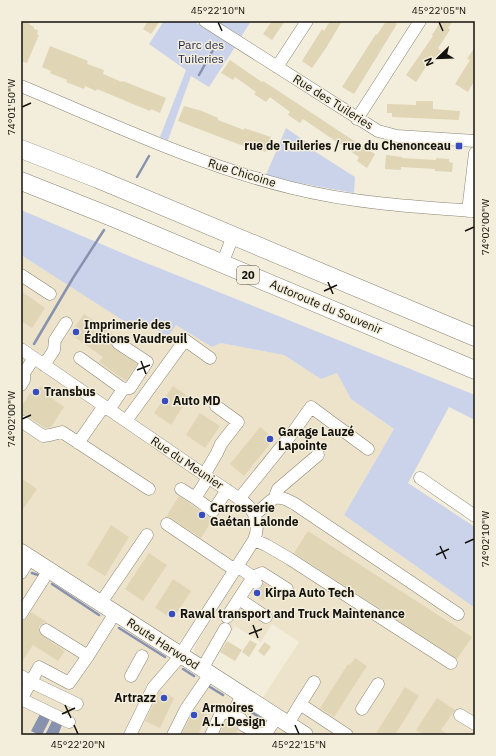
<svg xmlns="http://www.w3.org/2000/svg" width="496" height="756" viewBox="0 0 496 756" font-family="'IBM Plex Sans',sans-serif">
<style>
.built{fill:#ece3ca}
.green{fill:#cad3ea}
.water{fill:#8892af}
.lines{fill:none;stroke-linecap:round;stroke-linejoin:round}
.stream{stroke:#8892af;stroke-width:2.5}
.building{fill:#e0d5b5}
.minor-casing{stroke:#8b8575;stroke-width:13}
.major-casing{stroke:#8b8575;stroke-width:17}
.highway-casing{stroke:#8b8575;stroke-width:19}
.minor{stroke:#fff;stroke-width:12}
.major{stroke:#fff;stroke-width:16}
.highway{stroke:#fff;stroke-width:18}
.ticks{fill:none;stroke:#14120c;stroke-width:1.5}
.poi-dot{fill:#374cbe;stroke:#f3eddb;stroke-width:1.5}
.labels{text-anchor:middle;stroke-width:3;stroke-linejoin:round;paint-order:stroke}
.shield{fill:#f3eddb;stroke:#57544a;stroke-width:1}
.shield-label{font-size:11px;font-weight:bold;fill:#14120c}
.park-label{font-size:12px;fill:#1b254d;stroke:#f3eddb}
.street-label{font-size:12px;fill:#14120c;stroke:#f3eddb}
.poi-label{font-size:12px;font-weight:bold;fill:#14120c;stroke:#f3eddb;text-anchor:start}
.neatline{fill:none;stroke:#14120c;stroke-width:1.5}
.ticks-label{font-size:10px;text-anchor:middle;fill:#14120c}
</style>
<rect width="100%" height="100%" fill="#f3eddb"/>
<path class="built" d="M21,255L98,304L140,326L151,327L168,337L176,325L212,347L221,343L284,355L321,379L337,373L351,399L394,429L344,515L475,608V735H318L261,700L299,642L272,624L261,642L235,626L210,667L197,657L194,650L196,644L262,538L264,521L262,512L257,505L237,489L92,391L21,340Z
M21,357L243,508L250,517L252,526L250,535L247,541L184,637L178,643H175L21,545Z
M21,561L160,652L291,735H21Z"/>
<path class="green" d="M164,21H193L235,47L209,87L191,76L168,140L160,137L186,70L149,44Z
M216,21H251L241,37Z
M286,128L312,146L311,149L355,177L354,193L294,182L266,175Z
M21,210L134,258L475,395V420L449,407L408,483L475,527V608L344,515L394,429L351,399L337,373L321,379L284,355L221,343L212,347L176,325L168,337L151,327L124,321L21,255Z"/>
<path class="water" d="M40,714L50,719L42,735H39L31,731Z
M52,721L62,725L58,735H45Z"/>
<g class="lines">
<path class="stream" d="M199,75L217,43
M137,177L149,156
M34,344L73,278L104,230
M32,573L38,575
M52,584L99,615
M119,628L165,657
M183,669L194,676
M210,687L223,695
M251,712L267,722"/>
</g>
<path class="building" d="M148,21H160L151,34L143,29Z
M272,21H285L272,40L263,34Z
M330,21H342L326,48L312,68L302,61L322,29L324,31Z
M386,21H393L397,24L354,94L342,87L376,34L377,35Z
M441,21H453L448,28L450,30L438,48L441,51L433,63L430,61L416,82L406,75L433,36L432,35Z
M23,22L29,23L30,25L34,27V29L38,30L37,34L39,35L27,63L21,61V27Z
M50,46L88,61L87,64L104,70L103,74L122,82L123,81L166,98L160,113L151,109L150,111L97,89L96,91L85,86L84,89L66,82L67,80L50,73L51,71L42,67Z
M475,47V80L468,92L455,84L470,60L467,59Z
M230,60L262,82L263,81L280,92L345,135L375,154L367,168L357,161L359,157L303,119L300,123L288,115L290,112L270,97L266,102L254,94L256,92L235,77L233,80L221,73Z
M416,101H433V109L460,111L459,120L392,117V113H387V104L416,105Z
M184,106L202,111L218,118V120L244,130V128L271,137L266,152L238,144L178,121Z
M386,155L402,157V158L436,160V158L449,159V162L453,163L452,172L435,171V169L401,167V170L385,169Z
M21,291L45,308L32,328L21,321Z
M84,314L116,336L112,339V347L137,364L126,381L99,362L103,357L70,334Z
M45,386L46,394L64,407L51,427L45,428L25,415L21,414V407L33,389Z
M173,386L189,397L171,425L154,413Z
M200,413L220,426L205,448L186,435Z
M260,427L274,439L244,476L230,464Z
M21,478L37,489L21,512Z
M179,496L209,517L213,519L201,538L171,518L166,517Z
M111,525L129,537L105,576L87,565Z
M308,531L472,637L457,659L294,553Z
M149,553L167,565L143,601L125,589Z
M173,579L191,591L173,619L155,608Z
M263,583L272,588L263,601L251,593L254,590L260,589L262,587Z
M31,612L47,622L42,624L39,626V630L40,634L65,651L58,661L33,645L21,663V623L27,618Z
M250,640L257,644L249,657L242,652Z
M227,641L242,650L235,661L220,652Z
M265,642L271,647L264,656L258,651Z
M355,658L367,666L334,717L320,708L348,664L350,665Z
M405,687L419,696L395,735H375Z
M160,691L174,698L160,728L145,721Z
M437,698L455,710L441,730L449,735H424L416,730Z
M195,709L207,715L198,735H181Z
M225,722L236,727L238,730L236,735H219Z"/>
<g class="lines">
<defs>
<path id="minor" d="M205,21L378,131L397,136L475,141
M277,67L307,21
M21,86C110,123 198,165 292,188C352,203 414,207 475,211
M357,119L420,21
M468,211L475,153
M222,264L233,236
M21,275L50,294
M118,343L147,362L130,388L123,389
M21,349L244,502C257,513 260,525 254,540L177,660L153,688L130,735
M80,358L123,389L109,410
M44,365L54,350L55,340L66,323
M21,385L24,380V373L34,358
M21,421L43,436L50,435L62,432L149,489
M126,421L185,340L210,358
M78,443L104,406
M204,475L217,453L221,444L238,422L216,406
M208,478L195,498L213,511L227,490
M420,478L475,516
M181,489L195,498
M275,498C283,497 288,500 295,504L458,614
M239,499L294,431L311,407L368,449
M254,514C263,510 267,502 275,498L276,494L278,489L318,455
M167,524L235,570
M254,540L266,545L290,559L451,663
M21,573L30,558
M256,583L253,577L262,573L287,589
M239,599L266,617
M100,604L147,535
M21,614L49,570
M227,617L253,577L237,566
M46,630L88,656L115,613
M202,669L225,629
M21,676L31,682L39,667L69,683L88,656
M131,676L142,656
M21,699L31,682L77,704
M21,699L69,722
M300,704L314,682
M362,709L378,684
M232,715L242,695
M460,715L475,724
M288,724L300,704L347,735
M173,735L186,709L210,674
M211,735L221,713L225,712L241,719L243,725L262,735
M265,735L277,717"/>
<path id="major" d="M21,552L305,735"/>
<path id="highway" d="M21,149L98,179L475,337
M21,181L114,218L475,370"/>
</defs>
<use href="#minor" class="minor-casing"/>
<use href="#major" class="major-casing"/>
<use href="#highway" class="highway-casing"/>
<use href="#minor" class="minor"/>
<use href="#major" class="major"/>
<use href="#highway" class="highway"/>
</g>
<path class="ticks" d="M218,22L222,31M439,22L443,31M22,107L31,103M465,231L474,227M328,282L333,294M324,291L337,285M141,361L146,374M137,370L150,365M22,419L31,415M465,543L474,539M440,546L446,559M436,555L449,549M253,625L258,638M249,634L262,629M65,705L71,718M62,714L75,708M74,725L78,734M295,725L299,734"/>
<g class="poi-dot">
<rect x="455" y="142" width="8" height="8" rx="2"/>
<circle cx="76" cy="332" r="4"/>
<circle cx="36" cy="392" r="4"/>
<circle cx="165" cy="401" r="4"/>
<circle cx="270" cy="439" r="4"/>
<circle cx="202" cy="515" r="4"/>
<circle cx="257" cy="593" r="4"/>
<circle cx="172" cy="614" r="4"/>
<circle cx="164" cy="698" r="4"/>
<circle cx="194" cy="715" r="4"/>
</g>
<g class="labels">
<rect class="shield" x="237" y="266" width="22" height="18" rx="3"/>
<g class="shield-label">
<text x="248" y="279">20</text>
</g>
<g class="park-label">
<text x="201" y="49">Parc des<tspan x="201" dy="14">Tuileries</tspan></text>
</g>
<g class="street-label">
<text transform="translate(333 102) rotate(32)" y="4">Rue des Tuileries</text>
<text transform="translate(242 173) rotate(17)" y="4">Rue Chicoine</text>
<text transform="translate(326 307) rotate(23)" y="4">Autoroute du Souvenir</text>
<text transform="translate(187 463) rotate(34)" y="4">Rue du Meunier</text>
<text transform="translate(163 644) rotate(33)" y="4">Route Harwood</text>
</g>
<g class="poi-label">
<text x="451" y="150" text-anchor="end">rue de Tuileries / rue du Chenonceau</text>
<text x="84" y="329">Imprimerie des<tspan x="84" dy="14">Éditions Vaudreuil</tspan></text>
<text x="44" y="396">Transbus</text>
<text x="173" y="405">Auto MD</text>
<text x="278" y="436">Garage Lauzé<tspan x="278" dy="14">Lapointe</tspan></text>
<text x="210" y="512">Carrosserie<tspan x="210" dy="14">Gaétan Lalonde</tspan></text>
<text x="265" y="597">Kirpa Auto Tech</text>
<text x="180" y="618">Rawal transport and Truck Maintenance</text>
<text x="156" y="702" text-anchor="end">Artrazz</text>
<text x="202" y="712">Armoires<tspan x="202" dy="14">A.L. Design</tspan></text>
</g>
</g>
<rect width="496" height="756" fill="none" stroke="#f3eddb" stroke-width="44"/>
<g transform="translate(438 58) rotate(247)" stroke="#f3eddb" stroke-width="3" paint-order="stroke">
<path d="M0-3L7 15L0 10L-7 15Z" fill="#14120c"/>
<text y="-6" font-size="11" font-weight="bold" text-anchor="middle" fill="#14120c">N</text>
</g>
<rect x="22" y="22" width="452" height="712" class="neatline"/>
<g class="ticks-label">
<text x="218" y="14">45°22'10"N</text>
<text x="439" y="14">45°22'05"N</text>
<text transform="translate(11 107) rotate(-90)" y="4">74°01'50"W</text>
<text transform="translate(485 227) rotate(-90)" y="4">74°02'00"W</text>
<text transform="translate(11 419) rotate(-90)" y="4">74°02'00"W</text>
<text transform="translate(485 539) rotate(-90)" y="4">74°02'10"W</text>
<text x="78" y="748">45°22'20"N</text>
<text x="299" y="748">45°22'15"N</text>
</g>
</svg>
